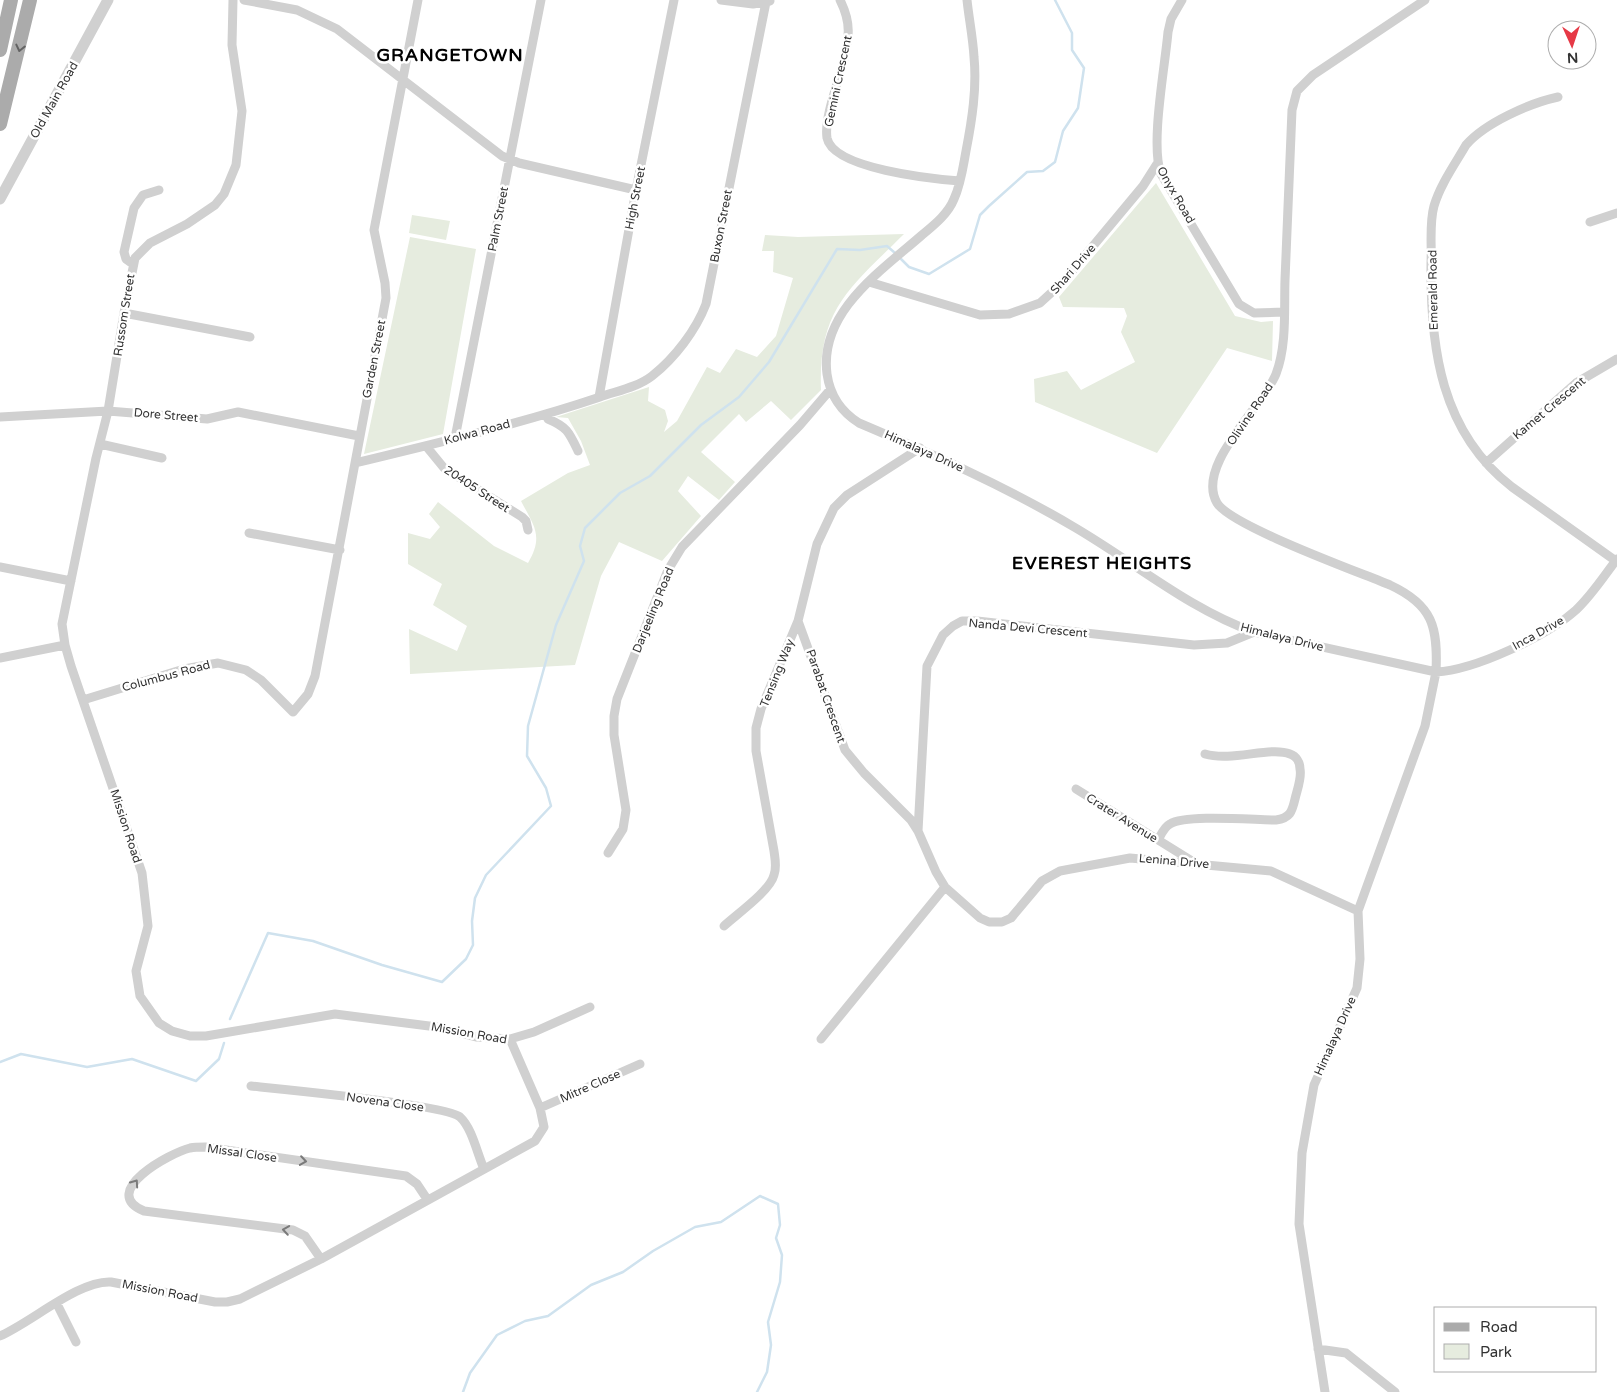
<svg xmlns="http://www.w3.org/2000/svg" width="1617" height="1392" viewBox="0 0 1617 1392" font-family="'Varela Round',sans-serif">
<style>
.green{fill:#e6ecdf}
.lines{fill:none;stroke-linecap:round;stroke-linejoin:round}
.stream{stroke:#cfe2ee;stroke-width:2.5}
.minor{stroke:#d0d0d0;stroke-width:9}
.tertiary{stroke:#d0d0d0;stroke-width:11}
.primary{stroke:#ababab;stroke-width:14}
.oneway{stroke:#636363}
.oneway2{stroke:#7a7a7a}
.labels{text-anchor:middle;stroke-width:5;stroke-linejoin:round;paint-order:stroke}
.street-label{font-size:12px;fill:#333;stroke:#fff}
.district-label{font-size:18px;font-weight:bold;letter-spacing:1px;fill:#000;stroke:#fff}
</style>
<rect width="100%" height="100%" fill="#fff"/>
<path class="green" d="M1156,183L1235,316L1261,322L1273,321L1272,361L1227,348L1157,453L1035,402L1034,379L1067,371L1081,390L1135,362L1121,332L1127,316L1124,308L1063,307L1059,297Z
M412,215L450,221L446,240L409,233Z
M904,234C850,288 818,308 821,390L791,420L771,401L746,422L739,414L701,452L735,482L719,500L688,476L678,491L701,516L662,561L619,542L601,576L575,665L410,674L409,629L457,651L467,626L433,605L442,584L408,564V533L430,539L440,527L429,514L438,502L494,546L528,563C544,536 534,526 521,501L568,473L590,465L581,441L568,418L556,417L649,387L648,401L665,410L668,421L664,432L677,421L707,367L720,373L736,349L757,357L776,336L793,278L773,272L774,251H762L765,235L798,237Z
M410,237L476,249L443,434L364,454Z"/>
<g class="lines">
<path class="stream" d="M899,257L909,267L929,274L970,249L980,215L989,206L1027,172L1043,171L1055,162L1063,131L1078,108L1084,68L1072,50V33L1055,0
M230,1019L268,933L313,941L382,965L442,982L466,959L473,945L472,921L475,898L486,875L551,806L546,788L527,756L528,726L556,625L584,561L580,546L585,528L620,493L650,476L701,425L739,397L769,362L837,249L860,250L887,246L895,253
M0,1062L21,1054L87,1067L132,1059L196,1081L219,1059L224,1043
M463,1392L470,1373L497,1335L525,1321L548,1316L591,1285L623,1272L653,1251L695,1227L721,1222L760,1196L778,1204L780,1225L776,1238L782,1255L780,1282L768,1322L771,1345L767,1372L757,1392"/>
<path class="minor" d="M244,0L297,10L337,29L502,156L519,163L636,190
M721,0L753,4L770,1
M840,0C852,24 849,37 843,63C838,83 824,118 827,138C833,169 933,179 960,181
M967,0C969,19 973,38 974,57C977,88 972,120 966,151C963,167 961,184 954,199C948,214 934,225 922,235C881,271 819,312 827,374C830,395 840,411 859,423C932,454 1005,486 1074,527C1134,562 1189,609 1254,632L1436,672L1425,726L1358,911L1360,959L1357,988L1314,1085L1302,1153L1299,1224L1325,1392
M1182,0L1171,19L1168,32C1165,67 1150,145 1161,174L1239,304L1254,313L1284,312
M1425,0L1313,75L1297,91L1292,110C1290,167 1287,223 1285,280C1284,310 1287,345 1276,374C1263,407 1195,465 1217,503C1231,526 1359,572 1390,585C1433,605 1438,627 1436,672C1475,670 1547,636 1576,610C1592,595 1604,576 1617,559
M1558,97C1530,103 1485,123 1466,145C1455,164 1440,185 1434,206C1429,224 1432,245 1431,263C1430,348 1441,432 1512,487L1616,561
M1590,222L1617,213
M133,264L126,259L124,252L134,208L143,195L159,190
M869,282L980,315L1009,314L1040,303L1063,282L1143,186L1157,164
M124,313L250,337
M599,397L636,190L674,0
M546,414L548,419C567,427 569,432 578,451
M0,417L108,411L207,419L238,412L359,436
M455,438L541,0
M100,444L162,458
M426,446L444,468L522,517L526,521L528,530
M355,463C437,443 520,424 600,397C617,391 638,387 652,376C675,358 696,330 706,304L766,2
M1486,463L1576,383L1617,359
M249,533L340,550
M0,567L71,581
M798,621L845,750L864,773L911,820L918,831L936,872L945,887L980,918L989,922H1002L1011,918L1042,881L1060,871L1130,858L1271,871L1358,911
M0,658L65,645
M83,700L184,669L218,663L246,670L261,680L293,712L308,694L315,676L386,298L385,283L374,230L418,0
M1076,789L1192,861
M918,831L927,666L943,635L953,626L962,621H977L1194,645L1227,643L1254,632
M1158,840C1161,835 1164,827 1170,824C1186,814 1254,820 1276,820C1290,818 1292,812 1295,799C1297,790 1302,778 1300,769C1300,762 1296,756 1290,754C1270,746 1232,762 1205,754
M608,853L623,829L626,810L614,735V716L617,699L668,570L682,547L800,425L830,390
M724,926C737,914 770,891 774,875C777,867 775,859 774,851L756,751V728L761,709L798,621L817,544L834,508L847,495L920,448
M510,1039L534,1032L590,1007
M821,1039L945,887
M251,1086C280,1089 448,1105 460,1117C472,1128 477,1153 484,1169
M540,1108L640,1064
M321,1259L305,1236L293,1230L144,1211C98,1192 170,1153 190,1148C195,1147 200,1147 205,1147L406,1176L417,1184L427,1199
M57,1304L76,1342
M0,1336C32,1322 79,1280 111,1282L215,1302H227L240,1299L321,1259L535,1141L544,1127L540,1108L510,1039L476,1037L437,1027L335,1014L206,1036H190L172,1031L159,1023L140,996L136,971L148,926L142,873L71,666L65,645L62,624L96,458L108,411L124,313L135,258L150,243L187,224L215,205L224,194L236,165L242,111L232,45L233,0
M1318,1349L1346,1353L1395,1392"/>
<path class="tertiary" d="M0,199L108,0"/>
<path class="primary" d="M0,50L11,0
M0,124L30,0"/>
</g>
<defs><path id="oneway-chevron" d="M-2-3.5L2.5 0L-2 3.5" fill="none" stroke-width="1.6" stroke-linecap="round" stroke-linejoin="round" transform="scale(1.25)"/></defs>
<use class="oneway" href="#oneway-chevron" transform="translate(20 48) rotate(103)"/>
<g class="oneway2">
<use href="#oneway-chevron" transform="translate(303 1161) rotate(8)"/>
<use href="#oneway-chevron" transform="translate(135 1183) rotate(-55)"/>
<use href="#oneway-chevron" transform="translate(286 1230) rotate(-171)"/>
</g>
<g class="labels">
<g class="street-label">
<text transform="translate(838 81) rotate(-78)" y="4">Gemini Crescent</text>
<text transform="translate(54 100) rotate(-61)" y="4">Old Main Road</text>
<text transform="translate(1176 195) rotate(60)" y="4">Onyx Road</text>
<text transform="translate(635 198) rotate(-79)" y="4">High Street</text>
<text transform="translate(498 219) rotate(-79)" y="4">Palm Street</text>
<text transform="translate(721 226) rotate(-79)" y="4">Buxon Street</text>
<text transform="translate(1073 269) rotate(-49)" y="4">Shari Drive</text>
<text transform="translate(1433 290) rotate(-91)" y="4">Emerald Road</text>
<text transform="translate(124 315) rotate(-81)" y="4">Russom Street</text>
<text transform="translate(374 359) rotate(-79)" y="4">Garden Street</text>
<text transform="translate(1549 408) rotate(-40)" y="4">Kamet Crescent</text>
<text transform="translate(1250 414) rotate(-56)" y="4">Olivine Road</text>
<text transform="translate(166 415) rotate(5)" y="4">Dore Street</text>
<text transform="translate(477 432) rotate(-15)" y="4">Kolwa Road</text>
<text transform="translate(924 451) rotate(24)" y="4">Himalaya Drive</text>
<text transform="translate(477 489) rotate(33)" y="4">20405 Street</text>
<text transform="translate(653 610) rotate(-68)" y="4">Darjeeling Road</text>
<text transform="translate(1028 628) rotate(5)" y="4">Nanda Devi Crescent</text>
<text transform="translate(1538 633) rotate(-29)" y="4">Inca Drive</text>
<text transform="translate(1282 637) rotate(14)" y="4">Himalaya Drive</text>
<text transform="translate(777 673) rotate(-68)" y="4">Tensing Way</text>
<text transform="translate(166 676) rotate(-15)" y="4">Columbus Road</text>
<text transform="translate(826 696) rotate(71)" y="4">Parabat Crescent</text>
<text transform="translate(1122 818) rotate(32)" y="4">Crater Avenue</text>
<text transform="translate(126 826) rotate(72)" y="4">Mission Road</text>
<text transform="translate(1174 861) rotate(5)" y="4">Lenina Drive</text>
<text transform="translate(469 1033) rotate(10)" y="4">Mission Road</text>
<text transform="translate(1335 1036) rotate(-66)" y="4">Himalaya Drive</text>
<text transform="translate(590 1086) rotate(-24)" y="4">Mitre Close</text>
<text transform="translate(385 1102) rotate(8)" y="4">Novena Close</text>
<text transform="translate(242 1153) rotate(8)" y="4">Missal Close</text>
<text transform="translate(160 1291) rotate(11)" y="4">Mission Road</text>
</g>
<g class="district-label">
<text x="450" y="61">GRANGETOWN</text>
<text x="1102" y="569">EVEREST HEIGHTS</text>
</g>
</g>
<rect x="1434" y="1307" width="162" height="65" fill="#ffffff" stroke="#adadad"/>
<rect x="1444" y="1323" width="25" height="8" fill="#ababab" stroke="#adadad"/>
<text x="1480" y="1332" font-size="15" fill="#333333">Road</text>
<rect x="1444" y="1344" width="25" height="15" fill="#e6ecdf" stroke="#adadad"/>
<text x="1480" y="1357" font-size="15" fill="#333333">Park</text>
<g transform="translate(1572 45) rotate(177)"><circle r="24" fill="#ffffff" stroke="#adadad"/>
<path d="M0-4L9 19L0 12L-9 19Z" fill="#e63946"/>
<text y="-8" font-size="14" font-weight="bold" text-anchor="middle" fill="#333333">N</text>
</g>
</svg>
